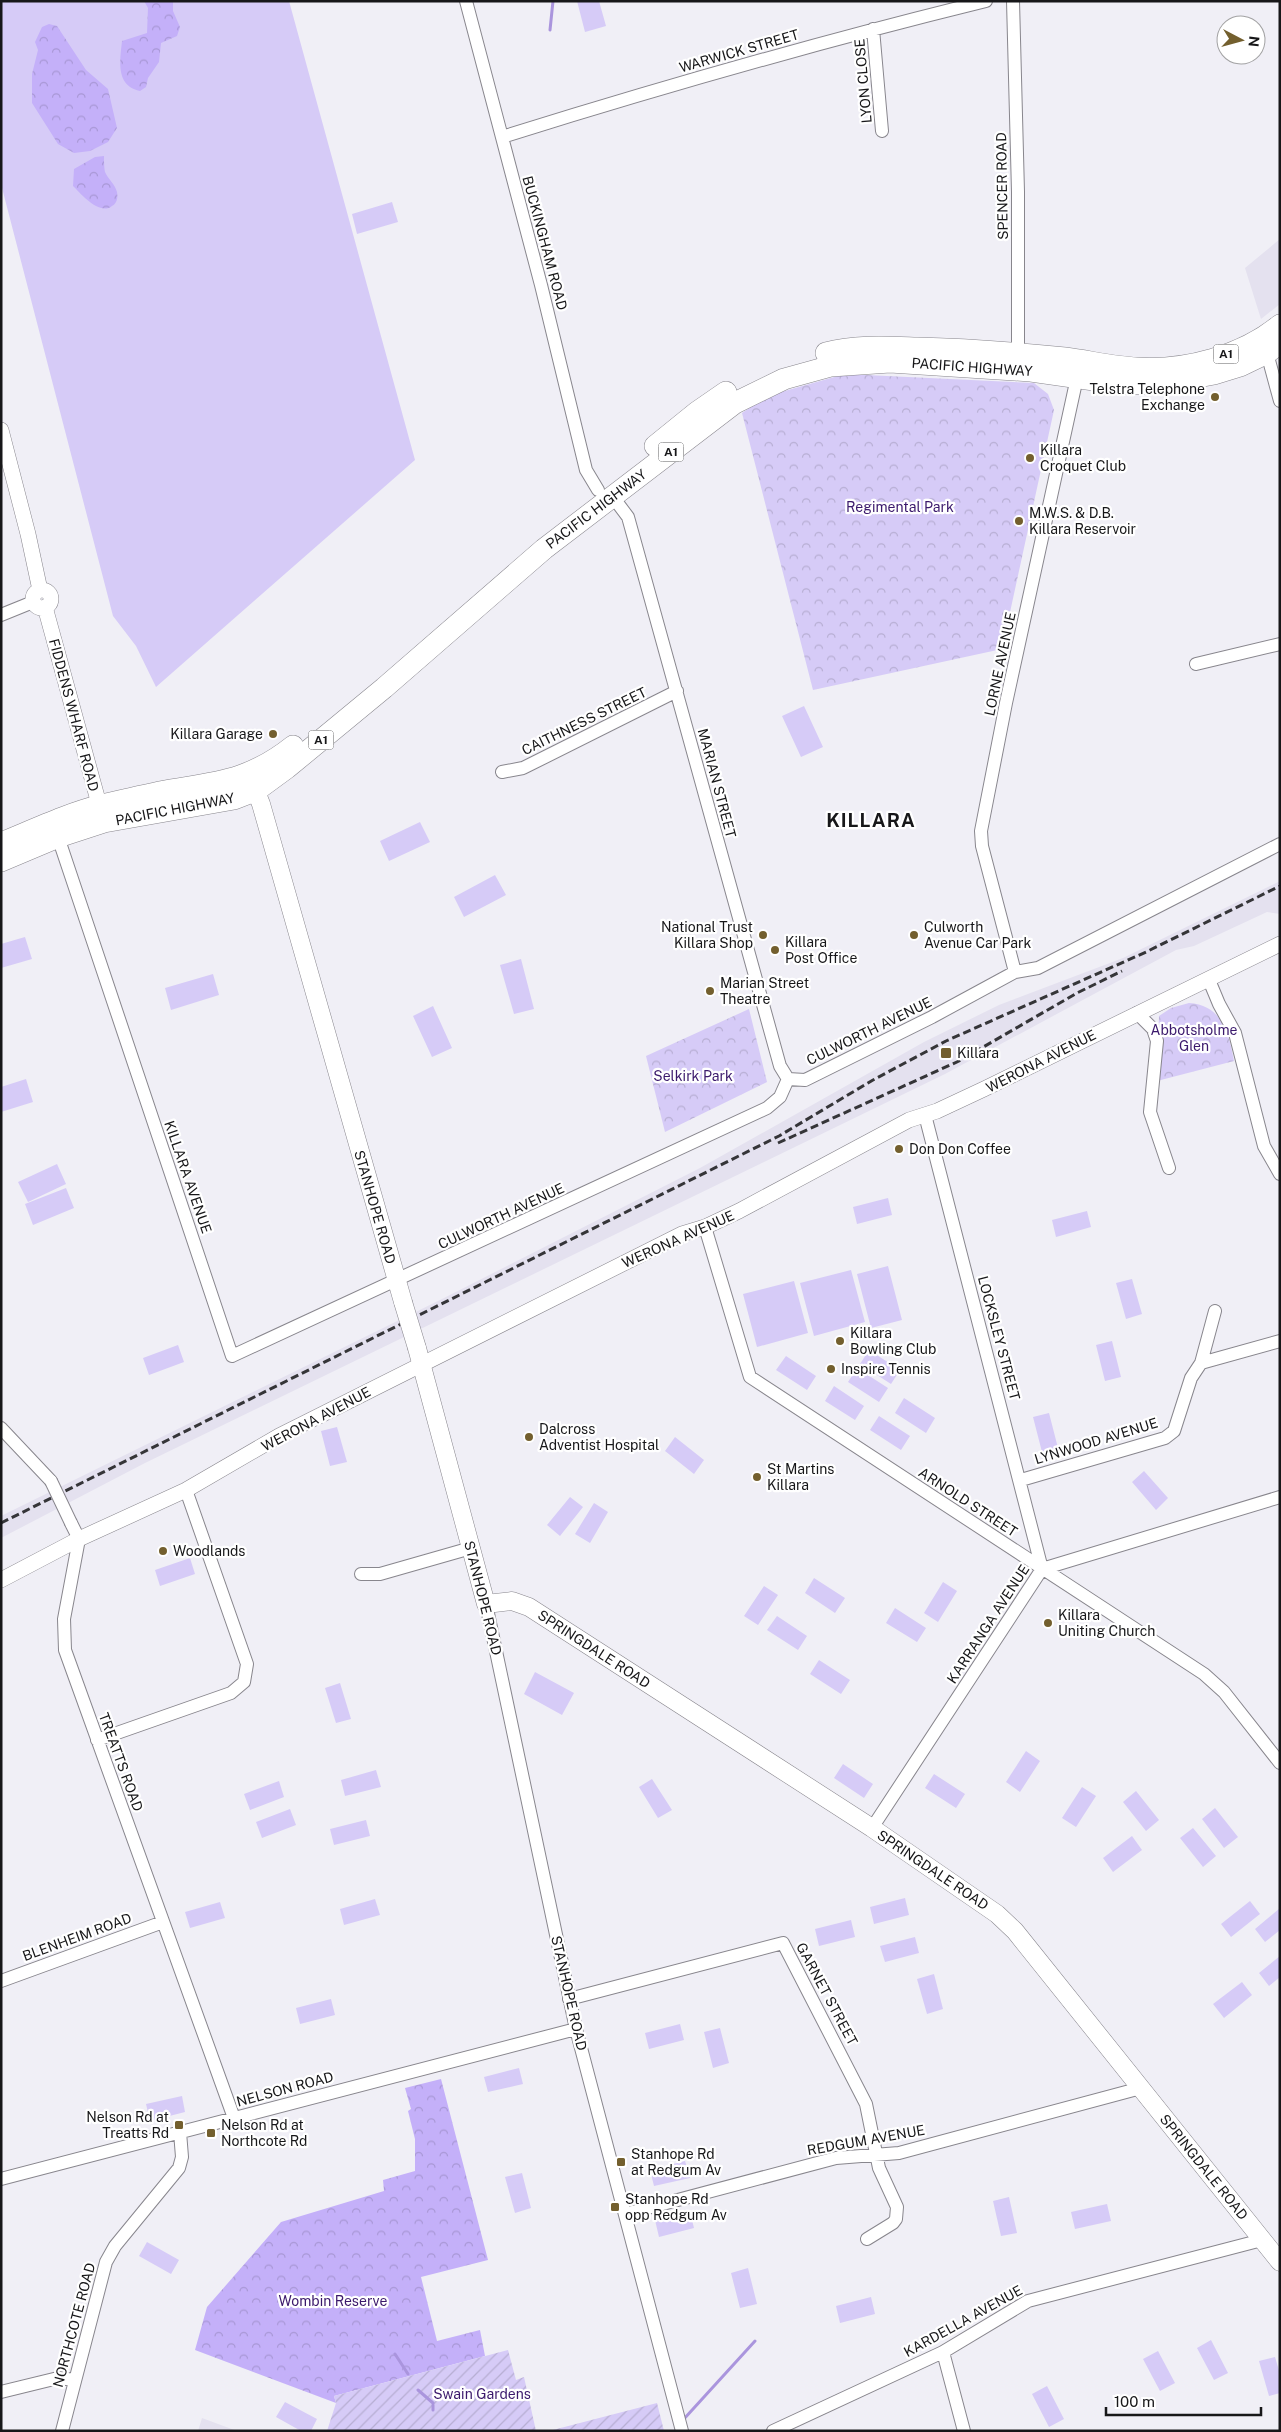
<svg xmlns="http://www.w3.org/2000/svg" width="1281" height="2432" viewBox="0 0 1281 2432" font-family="'Public Sans',sans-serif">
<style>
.built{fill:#e4e1ef}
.grass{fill:#d6cbf7}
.forest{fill:url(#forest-crowns)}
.park{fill:url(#park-crowns)}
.garden{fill:url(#garden-furrows)}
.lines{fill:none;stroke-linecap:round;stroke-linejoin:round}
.stream{stroke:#aa95dd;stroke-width:3}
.minor-casing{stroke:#88868d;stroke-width:14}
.tertiary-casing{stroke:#88868d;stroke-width:16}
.secondary-casing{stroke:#88868d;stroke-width:19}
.trunk-casing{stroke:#88868d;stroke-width:22}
.minor{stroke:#fff;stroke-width:12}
.tertiary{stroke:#fff;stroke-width:15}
.secondary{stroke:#fff;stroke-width:18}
.trunk{stroke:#fff;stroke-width:21}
.rail{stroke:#353538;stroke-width:3;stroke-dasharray:8 4;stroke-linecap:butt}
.minor-bridge-casing{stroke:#88868d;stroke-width:14;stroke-linecap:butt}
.secondary-bridge-casing{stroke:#88868d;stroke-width:19;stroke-linecap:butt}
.minor-bridge{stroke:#fff;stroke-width:12}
.secondary-bridge{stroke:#fff;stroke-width:18}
.poi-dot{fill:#735f2e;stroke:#fff;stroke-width:2}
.labels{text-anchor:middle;stroke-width:4.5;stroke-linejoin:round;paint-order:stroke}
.shield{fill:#fff;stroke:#5d5d5e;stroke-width:1}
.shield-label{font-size:12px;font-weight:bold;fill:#171719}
.street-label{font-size:14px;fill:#171719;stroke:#fff}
.poi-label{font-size:14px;fill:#171719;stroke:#fff;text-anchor:start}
.park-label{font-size:14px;fill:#3b196c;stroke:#fff}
.district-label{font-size:19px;font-weight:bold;letter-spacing:1px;fill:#171719;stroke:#fff}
</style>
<defs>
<pattern id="forest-crowns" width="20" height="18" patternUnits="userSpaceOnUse" patternTransform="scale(1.25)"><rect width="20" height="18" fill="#c4b0f9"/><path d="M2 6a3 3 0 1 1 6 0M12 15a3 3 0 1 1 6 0" fill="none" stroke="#a897d5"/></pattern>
<pattern id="park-crowns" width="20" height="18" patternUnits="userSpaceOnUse" patternTransform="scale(1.25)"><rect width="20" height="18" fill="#d6cbf7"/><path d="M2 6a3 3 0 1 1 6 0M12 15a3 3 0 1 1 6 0" fill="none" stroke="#b7aed3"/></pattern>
<pattern id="garden-furrows" width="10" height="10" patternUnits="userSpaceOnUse" patternTransform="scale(1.25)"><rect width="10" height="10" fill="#d6cbf7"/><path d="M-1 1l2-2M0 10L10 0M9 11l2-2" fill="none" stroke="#b7aed3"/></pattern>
</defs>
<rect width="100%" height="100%" fill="#f0eff6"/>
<path class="built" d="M1280,239V304L1261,319L1245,268Z
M1280,881V914L1267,912L1194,946L1176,950L945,1074L145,1463L1,1538V1516L442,1299L700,1168L924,1042L999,1005L1123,958Z
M202,2418L237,2431H198Z"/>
<path class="grass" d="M1,1H289L415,460L156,687L136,646L113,616L1,184Z
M577,1H599L606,26L585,32Z
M392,202L398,222L357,234L352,214Z
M804,706L823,747L801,757L782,716Z
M420,822L430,842L389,861L380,841Z
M495,875L506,895L464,917L454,897Z
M25,937L32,959L1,968V944Z
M521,959L534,1009L514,1014L500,965Z
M213,974L219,995L171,1010L165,988Z
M433,1006L452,1048L432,1057L413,1016Z
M26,1079L33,1102L1,1112V1087Z
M57,1164L66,1184L28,1202L18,1182Z
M66,1188L74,1208L33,1225L25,1204Z
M888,1198L892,1215L857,1224L853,1207Z
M1087,1211L1091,1227L1056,1237L1052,1220Z
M888,1266L902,1320L871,1328L857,1274Z
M851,1270L865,1322L814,1336L800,1283Z
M1132,1279L1142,1314L1126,1319L1116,1283Z
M794,1281L808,1333L757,1347L743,1294Z
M1112,1341L1121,1377L1105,1381L1096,1345Z
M178,1345L184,1362L149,1375L143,1358Z
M869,1350L900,1370L891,1384L860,1364Z
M786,1356L816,1376L807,1390L776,1370Z
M857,1368L888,1388L879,1402L848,1382Z
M834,1386L864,1406L855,1420L825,1401Z
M904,1398L935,1418L926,1433L895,1413Z
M1049,1413L1058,1448L1042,1452L1033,1417Z
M879,1416L910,1436L901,1450L870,1430Z
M337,1427L347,1462L330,1466L321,1431Z
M675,1437L704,1460L694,1474L665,1451Z
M1144,1471L1168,1498L1156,1510L1132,1482Z
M570,1497L583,1507L560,1536L547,1525Z
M594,1503L608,1512L590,1543L575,1534Z
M190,1558L195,1574L160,1586L155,1570Z
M814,1578L845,1598L835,1613L805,1593Z
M943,1582L957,1591L938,1622L924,1613Z
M764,1586L778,1595L758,1625L744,1616Z
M895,1608L926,1628L917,1642L886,1623Z
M777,1616L807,1636L798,1650L767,1630Z
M819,1660L850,1680L841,1694L810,1674Z
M535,1672L574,1693L562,1715L524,1694Z
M340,1683L351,1719L336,1723L325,1688Z
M1026,1751L1040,1761L1020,1792L1006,1782Z
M843,1764L873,1784L864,1798L834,1778Z
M376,1770L381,1787L345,1796L341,1780Z
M934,1774L965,1794L956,1808L925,1788Z
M652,1779L672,1810L658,1818L639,1787Z
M279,1781L284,1797L250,1810L244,1794Z
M1082,1787L1096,1796L1076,1827L1062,1818Z
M1136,1791L1159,1820L1146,1831L1123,1802Z
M1215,1808L1238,1837L1224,1848L1202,1819Z
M290,1809L296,1825L262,1838L256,1822Z
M366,1820L370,1836L334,1845L330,1829Z
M1193,1828L1216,1856L1203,1867L1180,1838Z
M1132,1836L1142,1850L1113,1872L1103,1858Z
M905,1898L909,1915L874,1924L870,1907Z
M375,1899L380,1915L344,1925L340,1909Z
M1250,1901L1260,1914L1231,1937L1221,1924Z
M220,1902L225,1918L190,1928L185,1912Z
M1280,1908V1930L1265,1942L1255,1929Z
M851,1920L855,1937L819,1946L815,1929Z
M915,1937L919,1953L885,1962L880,1946Z
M1280,1956V1977L1269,1986L1259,1973Z
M934,1974L943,2009L927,2014L917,1979Z
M1242,1982L1252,1995L1224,2018L1213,2004Z
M331,1999L335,2015L300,2024L296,2008Z
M680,2024L684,2040L649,2049L645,2033Z
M720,2028L729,2063L713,2068L704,2032Z
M519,2068L523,2084L488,2092L484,2077Z
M182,2096L185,2112L150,2121L146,2104Z
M685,2161L690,2178L654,2186L650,2170Z
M522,2173L531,2208L515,2213L505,2177Z
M1009,2197L1017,2233L1001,2236L993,2201Z
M1107,2204L1111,2221L1075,2229L1071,2212Z
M690,2212L694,2228L659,2237L655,2220Z
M147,2242L179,2260L171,2274L139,2256Z
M748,2268L757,2304L740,2308L731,2273Z
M871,2297L875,2314L840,2323L836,2306Z
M1211,2340L1228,2373L1214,2380L1197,2348Z
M1158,2351L1175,2383L1160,2391L1143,2359Z
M1275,2357L1280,2374V2393L1269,2396L1259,2361Z
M1047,2386L1064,2419L1049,2427L1032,2394Z
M285,2402L317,2419L311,2431H301L276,2417Z"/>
<path class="forest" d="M144,1H173V11L180,27L177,36L161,43L159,62L148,78L146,87L140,91C115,86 120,60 122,41L147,33L148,8Z
M49,24L57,26L86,70L108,89L117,128L108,142L90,151L74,153L58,144L32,103V74L38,50L35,42L42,27Z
M104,156C104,160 104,167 105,172C108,179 115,184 117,192C118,198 117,203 112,206C100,216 81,194 73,186L74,169L95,157Z
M441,2079L488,2260L421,2277L437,2341L480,2330L485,2356L334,2396L336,2403L195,2350L207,2307L281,2222L384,2191L383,2180L415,2171V2139L408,2111L411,2109L405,2088Z"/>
<path class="park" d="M845,374L1034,383L1048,394L1054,410L1002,649L813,690L742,413L767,396Z
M1189,1003C1222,1005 1229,1033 1234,1061L1157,1081L1159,1016L1171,1008Z
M749,1009L767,1082L665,1132L646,1056Z"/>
<path class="garden" d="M508,2350L516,2380L524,2377L536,2431H327L336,2403L334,2396Z
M657,2403L664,2431H549Z"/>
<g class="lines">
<path class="stream" d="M550,30L553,1
M395,2354L408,2374
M418,2390L433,2403
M433,2405V2410
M683,2420L755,2341"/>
<defs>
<path id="minor" d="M466,1L541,285L586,470L598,490
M1013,1L1018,192V359
M873,29L882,131
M502,137C662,87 823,41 986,1
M1267,353L1280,401
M613,497L628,517L780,1066L788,1079
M1,615L33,602
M1196,664L1280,644
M502,772L523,768L677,691
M58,837L232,1356L767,1108L780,1097L788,1079
M1015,972L982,846L981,831L1006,703L1078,373
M1209,980L1219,1004L1235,1033L1264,1146L1280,1174
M1137,1013L1153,1029L1157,1041L1150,1112L1169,1168
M788,1079L805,1080L932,1017L1015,972L1038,968L1280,844
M925,1115L1042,1569
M705,1227L750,1377L1204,1674L1224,1692L1280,1763
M1201,1363L1215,1311
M1,1428L51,1481
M1021,1480L1165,1438L1174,1431L1191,1378L1201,1363L1280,1341
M71,1523L79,1539L64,1619L65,1650L234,2118
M361,1574H380L471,1548
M486,1604L576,2029L682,2431
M97,1740L231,1693L244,1682L247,1664L186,1490
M872,1828L1042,1569L1280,1497
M1,1981L163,1922
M569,1999L783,1943L866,2104L879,2168L897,2207L896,2219L893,2223L867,2239
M1,2179L576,2029
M625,2214L836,2158L899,2153L1141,2088
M943,2352L964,2431
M1,2392L58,2378L75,2380
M62,2431L106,2262L115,2246L179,2168L182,2157L180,2132
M773,2431L943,2352L1028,2301L1262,2240"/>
<path id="tertiary" d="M1,430L28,534L40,590
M33 599a9 9 0 1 1 18 0a9 9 0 1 1-18 0Z
M45,607L102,815
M1,1580L79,1539L186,1490L279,1436L682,1234L705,1227L739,1211L909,1120L937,1111L984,1089L1280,944"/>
<path id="secondary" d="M251,779L261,804L403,1302
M417,1348L486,1604L512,1601L529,1607L872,1828L997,1914L1015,1931L1280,2262"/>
<path id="trunk" d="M826,353C856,345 887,347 917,348C967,349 1016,353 1065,358C1089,361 1113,367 1137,368C1186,371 1242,356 1280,325
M655,446L697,412L726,392
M1,843C33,830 69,813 102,805C123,800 144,795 165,791C217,782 249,781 293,746
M1,861L58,837L104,822L234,799L257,790L287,768L384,688L544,549L735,403L784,379L831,366L890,362L1031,371L1122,384L1166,383L1214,374L1240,366L1267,353L1280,343"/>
</defs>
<use href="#minor" class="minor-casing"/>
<use href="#tertiary" class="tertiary-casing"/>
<use href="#secondary" class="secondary-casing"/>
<use href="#trunk" class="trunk-casing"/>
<use href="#minor" class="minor"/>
<use href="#tertiary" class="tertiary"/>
<use href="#secondary" class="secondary"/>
<use href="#trunk" class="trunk"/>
<path class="rail" d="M778,1143L959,1061L1077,993L1122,971
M1,1523L779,1136L873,1080L946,1041L1146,952L1280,886"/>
<defs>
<path id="minor-bridge" d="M51,1481L71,1523"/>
<path id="secondary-bridge" d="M403,1302L417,1348"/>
</defs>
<use href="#minor-bridge" class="minor-bridge-casing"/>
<use href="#secondary-bridge" class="secondary-bridge-casing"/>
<use href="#minor-bridge" class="minor-bridge"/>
<use href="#secondary-bridge" class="secondary-bridge"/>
</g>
<g class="poi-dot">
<circle cx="1215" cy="397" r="5"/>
<circle cx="1030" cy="458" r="5"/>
<circle cx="1019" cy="521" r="5"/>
<circle cx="273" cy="734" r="5"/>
<circle cx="763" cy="935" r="5"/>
<circle cx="914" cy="935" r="5"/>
<circle cx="775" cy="950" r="5"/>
<circle cx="710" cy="991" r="5"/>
<rect x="940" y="1047" width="12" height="12" rx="2.5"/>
<circle cx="899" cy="1149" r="5"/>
<circle cx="840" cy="1341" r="5"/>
<circle cx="831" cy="1369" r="5"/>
<circle cx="529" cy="1437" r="5"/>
<circle cx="757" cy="1477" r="5"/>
<circle cx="163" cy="1551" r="5"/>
<circle cx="1048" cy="1623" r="5"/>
<rect x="174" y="2120" width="10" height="10" rx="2.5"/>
<rect x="206" y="2128" width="10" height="10" rx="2.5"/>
<rect x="616" y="2157" width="10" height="10" rx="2.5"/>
<rect x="610" y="2202" width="10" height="10" rx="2.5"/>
</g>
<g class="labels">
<g class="shield">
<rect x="1213.5" y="344.5" width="25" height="19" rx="4"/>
<rect x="658.5" y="442.5" width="25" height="19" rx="4"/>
<rect x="308.5" y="730.5" width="25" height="19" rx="4"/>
</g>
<g class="shield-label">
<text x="1226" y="358">A1</text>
<text x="671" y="456">A1</text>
<text x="321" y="744">A1</text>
</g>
<g class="street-label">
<text transform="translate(739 51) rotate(-16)" y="5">WARWICK STREET</text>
<text transform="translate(863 81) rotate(-95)" y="5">LYON CLOSE</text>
<text transform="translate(1002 186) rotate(-91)" y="5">SPENCER ROAD</text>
<text transform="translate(545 243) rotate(75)" y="5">BUCKINGHAM ROAD</text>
<text transform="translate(972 367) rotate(4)" y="5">PACIFIC HIGHWAY</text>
<text transform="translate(596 509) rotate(-37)" y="5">PACIFIC HIGHWAY</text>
<text transform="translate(1000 664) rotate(-78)" y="5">LORNE AVENUE</text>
<text transform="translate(74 715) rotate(75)" y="5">FIDDENS WHARF ROAD</text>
<text transform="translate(584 721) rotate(-26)" y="5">CAITHNESS STREET</text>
<text transform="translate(717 783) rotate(75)" y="5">MARIAN STREET</text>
<text transform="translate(175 809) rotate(-11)" y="5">PACIFIC HIGHWAY</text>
<text transform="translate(869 1031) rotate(-26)" y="5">CULWORTH AVENUE</text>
<text transform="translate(1041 1061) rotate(-27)" y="5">WERONA AVENUE</text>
<text transform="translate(188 1177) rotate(71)" y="5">KILLARA AVENUE</text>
<text transform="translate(375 1207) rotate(74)" y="5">STANHOPE ROAD</text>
<text transform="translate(501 1216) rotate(-25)" y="5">CULWORTH AVENUE</text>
<text transform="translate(678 1239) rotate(-24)" y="5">WERONA AVENUE</text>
<text transform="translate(999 1338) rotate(75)" y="5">LOCKSLEY STREET</text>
<text transform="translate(316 1419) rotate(-28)" y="5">WERONA AVENUE</text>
<text transform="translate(1096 1441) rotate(-17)" y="5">LYNWOOD AVENUE</text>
<text transform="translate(968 1502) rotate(33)" y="5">ARNOLD STREET</text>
<text transform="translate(483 1598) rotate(76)" y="5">STANHOPE ROAD</text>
<text transform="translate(988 1624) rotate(-57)" y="5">KARRANGA AVENUE</text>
<text transform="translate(594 1649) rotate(33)" y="5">SPRINGDALE ROAD</text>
<text transform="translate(121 1762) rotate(70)" y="5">TREATTS ROAD</text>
<text transform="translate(933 1870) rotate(34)" y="5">SPRINGDALE ROAD</text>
<text transform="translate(77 1937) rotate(-20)" y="5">BLENHEIM ROAD</text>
<text transform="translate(569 1993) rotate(77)" y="5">STANHOPE ROAD</text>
<text transform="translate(827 1994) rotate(62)" y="5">GARNET STREET</text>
<text transform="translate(285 2089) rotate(-15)" y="5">NELSON ROAD</text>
<text transform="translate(866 2140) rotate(-10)" y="5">REDGUM AVENUE</text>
<text transform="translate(1204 2167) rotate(51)" y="5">SPRINGDALE ROAD</text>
<text transform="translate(963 2321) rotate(-29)" y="5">KARDELLA AVENUE</text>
<text transform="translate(74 2325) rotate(-75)" y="5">NORTHCOTE ROAD</text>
</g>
<g class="poi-label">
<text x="1205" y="394" text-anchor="end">Telstra Telephone<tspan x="1205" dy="16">Exchange</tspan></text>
<text x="1040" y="455">Killara<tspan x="1040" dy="16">Croquet Club</tspan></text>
<text x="1029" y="518">M.W.S. &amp; D.B.<tspan x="1029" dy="16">Killara Reservoir</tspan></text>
<text x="263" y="739" text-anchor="end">Killara Garage</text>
<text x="753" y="932" text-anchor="end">National Trust<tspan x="753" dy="16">Killara Shop</tspan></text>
<text x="924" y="932">Culworth<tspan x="924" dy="16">Avenue Car Park</tspan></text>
<text x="785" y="947">Killara<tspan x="785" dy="16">Post Office</tspan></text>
<text x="720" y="988">Marian Street<tspan x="720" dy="16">Theatre</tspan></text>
<text x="957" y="1058">Killara</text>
<text x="909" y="1154">Don Don Coffee</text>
<text x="850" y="1338">Killara<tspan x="850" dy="16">Bowling Club</tspan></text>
<text x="841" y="1374">Inspire Tennis</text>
<text x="539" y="1434">Dalcross<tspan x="539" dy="16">Adventist Hospital</tspan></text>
<text x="767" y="1474">St Martins<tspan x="767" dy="16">Killara</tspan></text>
<text x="173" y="1556">Woodlands</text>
<text x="1058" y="1620">Killara<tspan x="1058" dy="16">Uniting Church</tspan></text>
<text x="169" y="2122" text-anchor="end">Nelson Rd at<tspan x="169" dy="16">Treatts Rd</tspan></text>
<text x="221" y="2130">Nelson Rd at<tspan x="221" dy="16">Northcote Rd</tspan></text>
<text x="631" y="2159">Stanhope Rd<tspan x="631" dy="16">at Redgum Av</tspan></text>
<text x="625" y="2204">Stanhope Rd<tspan x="625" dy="16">opp Redgum Av</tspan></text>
</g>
<g class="park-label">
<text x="900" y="512">Regimental Park</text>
<text x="1194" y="1035">Abbotsholme<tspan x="1194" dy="16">Glen</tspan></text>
<text x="693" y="1081">Selkirk Park</text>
<text x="333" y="2306">Wombin Reserve</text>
<text x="482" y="2399">Swain Gardens</text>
</g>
<g class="district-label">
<text x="871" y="827">KILLARA</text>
</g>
</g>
<rect width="1281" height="2432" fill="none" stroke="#171719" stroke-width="5"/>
<g transform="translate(1241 40) rotate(96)"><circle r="24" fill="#ffffff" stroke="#a2a2a3"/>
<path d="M0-4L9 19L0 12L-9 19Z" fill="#735f2e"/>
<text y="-8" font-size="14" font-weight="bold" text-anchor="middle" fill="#171719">N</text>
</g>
<path d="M1106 2407v8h155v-8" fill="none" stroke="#171719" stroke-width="2.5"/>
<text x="1114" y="2407" font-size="15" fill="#171719" stroke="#ffffff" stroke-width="4" paint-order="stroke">100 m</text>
</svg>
